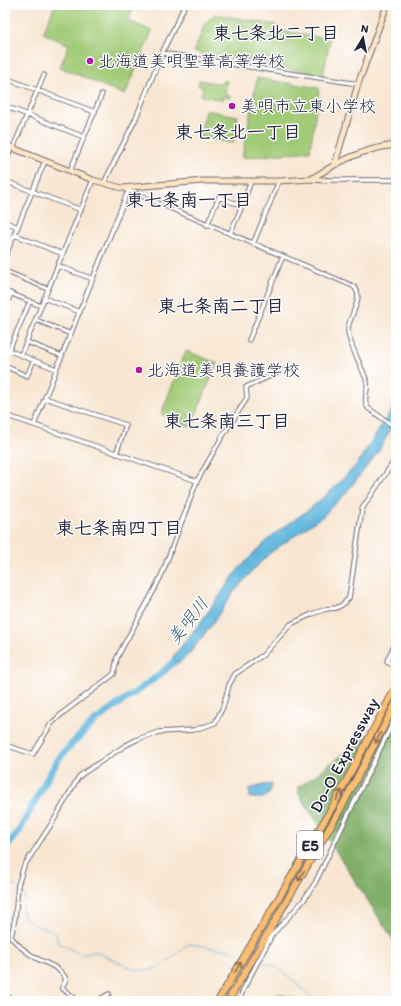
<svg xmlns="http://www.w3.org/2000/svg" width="401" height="1006" viewBox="0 0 401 1006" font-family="Itim,'Klee One',sans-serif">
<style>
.green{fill:#a1cb77;stroke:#627659}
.forest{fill:#80af68;stroke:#516852}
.water{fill:#62b7de;stroke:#426c8c}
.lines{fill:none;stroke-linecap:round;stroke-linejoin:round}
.stream{stroke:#62b7de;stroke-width:1}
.river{stroke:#62b7de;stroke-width:7}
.street-casing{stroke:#6d6770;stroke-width:5.5}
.secondary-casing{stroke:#6d6770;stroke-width:7}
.highway-casing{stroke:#6d6770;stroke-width:8}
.street{stroke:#fff;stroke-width:3.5}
.secondary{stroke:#fde5c5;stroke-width:5}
.highway{stroke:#fbbd6e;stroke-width:6}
.oneway{stroke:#8e7054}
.poi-dot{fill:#b5179e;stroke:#fff;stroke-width:1.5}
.labels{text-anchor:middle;stroke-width:3;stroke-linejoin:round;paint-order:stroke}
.shield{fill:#fff;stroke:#646476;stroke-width:1}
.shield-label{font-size:16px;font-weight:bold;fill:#22223b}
.poi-label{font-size:17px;fill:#22223b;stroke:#fff;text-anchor:start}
.street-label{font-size:17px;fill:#22223b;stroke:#fff}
.neighbourhood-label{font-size:18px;font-weight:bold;fill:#22223b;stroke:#fff}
.water-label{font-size:18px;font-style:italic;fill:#3c5e7c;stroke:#fff}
</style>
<rect width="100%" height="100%" fill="#fff"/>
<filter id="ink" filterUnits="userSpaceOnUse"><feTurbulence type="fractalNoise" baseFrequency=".025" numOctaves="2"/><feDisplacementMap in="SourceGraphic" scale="8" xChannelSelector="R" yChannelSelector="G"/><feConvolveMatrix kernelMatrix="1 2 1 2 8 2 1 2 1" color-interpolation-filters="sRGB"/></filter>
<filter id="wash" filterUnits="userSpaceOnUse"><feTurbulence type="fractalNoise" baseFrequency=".012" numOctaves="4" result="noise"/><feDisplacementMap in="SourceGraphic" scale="16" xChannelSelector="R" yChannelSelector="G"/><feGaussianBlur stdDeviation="0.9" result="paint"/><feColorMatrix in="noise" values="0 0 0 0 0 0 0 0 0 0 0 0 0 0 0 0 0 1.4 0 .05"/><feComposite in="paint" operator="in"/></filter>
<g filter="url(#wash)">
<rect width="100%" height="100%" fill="#f8e6d2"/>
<path class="green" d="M55,5H135L128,21L152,31L125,95L60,67L69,45L43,33Z
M215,14L276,25V30L330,39L323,75L194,52L205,23Z
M257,78L319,88L310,151L242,158Z
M199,80L222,84L223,80L227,81L225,94L230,96V98L222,97V100L201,96L203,87L198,86Z
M205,110L238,116L233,143L200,137Z
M186,351L217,363L191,427L161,414Z"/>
<path class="forest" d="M396,731V944L298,793L299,787L369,735Z
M277,994L294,998L298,1001H271Z"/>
<path class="water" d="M396,403V419L378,452L346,493L323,516L270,553L257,566L233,593L211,626L189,654L179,663L172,658L200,623L237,571L248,559L274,534L307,511L332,490L357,464Z
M272,784L269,794L263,798H250L249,789L263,785Z"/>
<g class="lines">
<path class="stream" d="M5,881L17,887
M19,889L25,897L22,910L23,916C28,920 33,925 39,927C50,930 57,928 57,942L80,954C85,955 91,952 97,952C110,958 138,974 152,970C157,968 164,964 168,961C175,956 182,947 190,944L238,952
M260,961L279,968L315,1001"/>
<path class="river" d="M5,849L18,833L50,773L60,757L70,746L95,721L158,676L183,654"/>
</g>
</g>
<g filter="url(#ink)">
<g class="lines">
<defs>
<path id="street" d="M162,53L358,84
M5,78L95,112
M5,106L84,137
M5,163L11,149L13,148L44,75
M70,171L102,94
M325,180H396
M5,181L81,210
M104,183L136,118L162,53L185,5
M123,188L353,286C366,296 349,315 348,329C347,341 363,368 367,382C369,391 362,399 368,408L396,428
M242,206L251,181
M5,222L18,227
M207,225L219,197L242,206L230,234
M15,235L63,254
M253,244L279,181
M5,257L45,161
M58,266L93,279
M5,271L48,289
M5,291L41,306
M44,298L80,312
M5,308L11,294
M36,320L71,334
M249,340L283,256
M27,342L62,356
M5,349L56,369
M9,350L30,301
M21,355L93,180
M5,366L27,376L34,360
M45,398L126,425L116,454
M5,415L197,481
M34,425L128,191
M393,666L387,661L396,641
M5,745L33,754L51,724L64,712L114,674L117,658L121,650L152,594L162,574L197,481L222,437L247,398L246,387L286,369
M5,994L13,1001
M78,1001L62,988L66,979C60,967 47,964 36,958C26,952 18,946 11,937L15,918L18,885L24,866L54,820L78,778L82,774L126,745L138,739L159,732L194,730L215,723L223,707L229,685L235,674L263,655L291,624L312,614L326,609L336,608L342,605L349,598L362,509L396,458
M96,1001L109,994
M239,1001L243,990L272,935L303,901L315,883L396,716"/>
<path id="secondary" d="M5,145L93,180L122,188L203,181H279L311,179L325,180
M335,164L358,84L387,5
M311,179C338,162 364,148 396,145"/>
<path id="highway" d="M218,1001L333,806L396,687
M228,1001L340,810L396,703"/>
</defs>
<use href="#street" class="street-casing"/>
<use href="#secondary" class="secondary-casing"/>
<use href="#highway" class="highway-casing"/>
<use href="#street" class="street"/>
<use href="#secondary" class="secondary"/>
<use href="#highway" class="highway"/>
</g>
<defs><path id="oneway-shaft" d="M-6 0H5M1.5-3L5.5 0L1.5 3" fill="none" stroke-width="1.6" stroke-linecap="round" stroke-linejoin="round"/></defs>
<g class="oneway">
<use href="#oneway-shaft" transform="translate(378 738) rotate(117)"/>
<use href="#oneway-shaft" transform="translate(339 795) rotate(-61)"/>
<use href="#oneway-shaft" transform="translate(301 876) rotate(120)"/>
<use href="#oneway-shaft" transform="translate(238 967) rotate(-60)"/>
</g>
</g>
<g class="poi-dot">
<circle cx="90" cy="61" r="4"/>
<circle cx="232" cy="106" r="4"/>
<circle cx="139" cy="370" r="4"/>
</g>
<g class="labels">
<rect class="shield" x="297" y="831" width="26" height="28" rx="3"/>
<g class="shield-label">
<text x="310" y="851">E5</text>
</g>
<g class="poi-label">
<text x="98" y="67">北海道美唄聖華高等学校</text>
<text x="240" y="112">美唄市立東小学校</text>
<text x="147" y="376">北海道美唄養護学校</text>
</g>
<g class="street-label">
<text transform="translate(344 755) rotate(-62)" y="6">Do-O Expressway</text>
</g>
<g class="neighbourhood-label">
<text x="276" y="39">東七条北二丁目</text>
<text x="238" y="138">東七条北一丁目</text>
<text x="189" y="206">東七条南一丁目</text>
<text x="221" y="312">東七条南二丁目</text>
<text x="227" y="427">東七条南三丁目</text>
<text x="119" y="534">東七条南四丁目</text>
</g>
<g class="water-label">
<text transform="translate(188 621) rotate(-52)" y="6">美唄川</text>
</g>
</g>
<rect width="401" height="1006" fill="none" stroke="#fff" stroke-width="20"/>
<g transform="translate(363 38) rotate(10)" stroke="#ffffff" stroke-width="3" paint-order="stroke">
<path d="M0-3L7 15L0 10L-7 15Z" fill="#22223b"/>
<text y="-6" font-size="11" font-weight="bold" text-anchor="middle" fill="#22223b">N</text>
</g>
</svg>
